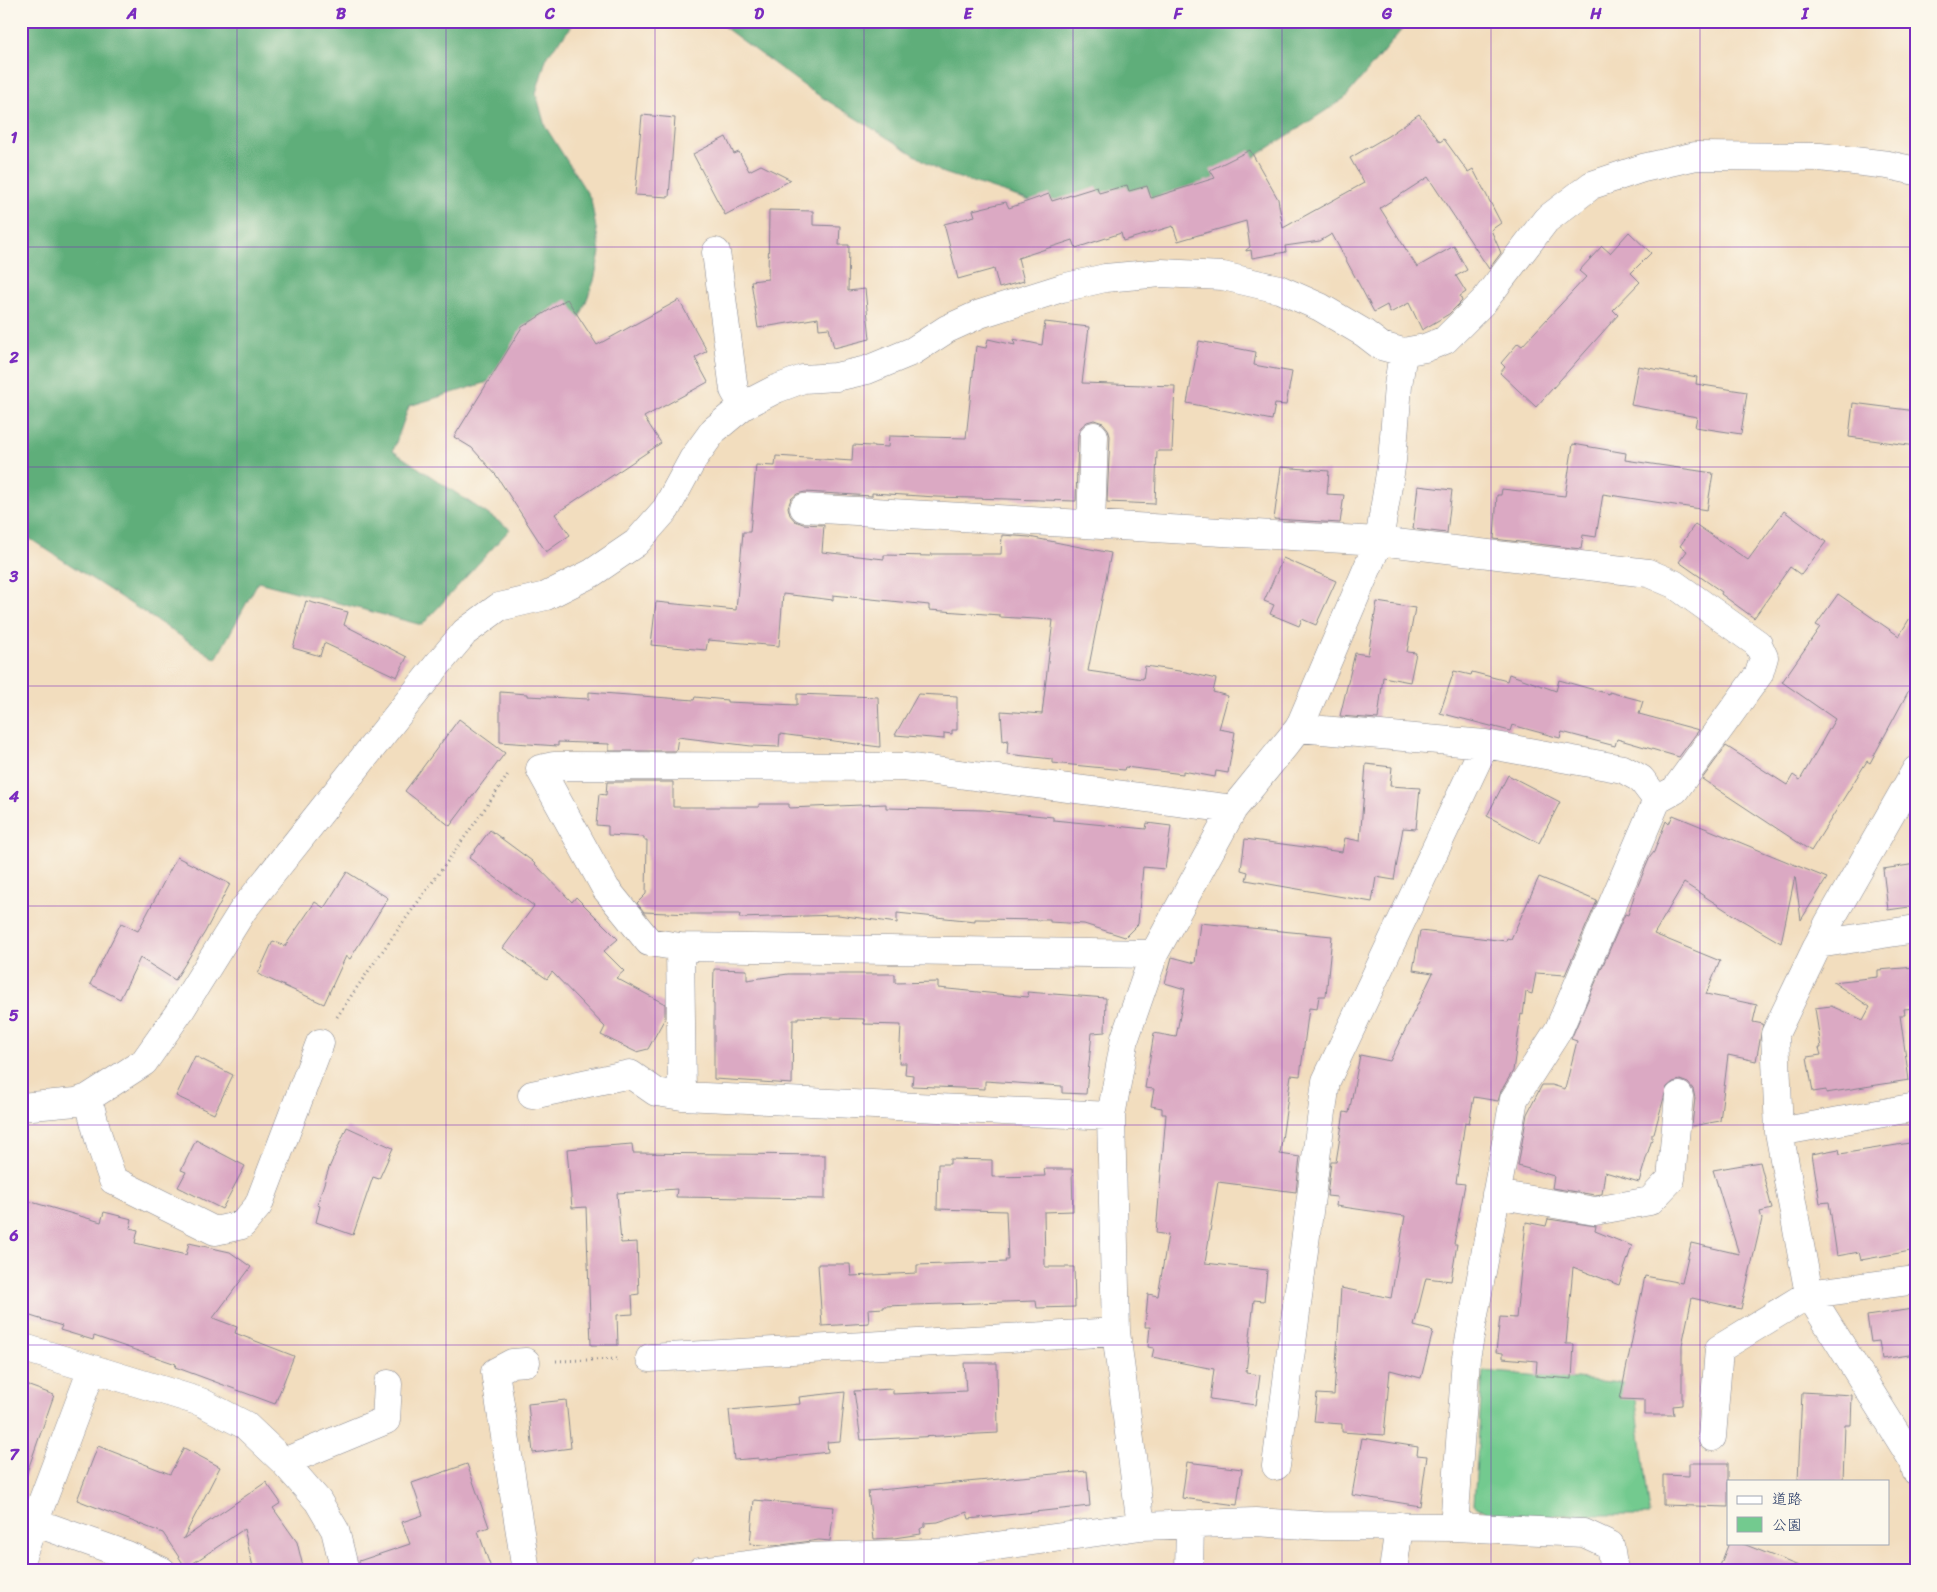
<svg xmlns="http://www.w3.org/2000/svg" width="1937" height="1592" font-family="Sriracha,'Klee One',sans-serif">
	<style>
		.green { fill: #73ca8f; stroke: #477c76 }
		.forest { fill: #5eae7a; stroke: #3c6e6c }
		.building { fill: #dba9c3 }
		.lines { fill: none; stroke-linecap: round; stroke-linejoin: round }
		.street-casing { stroke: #86868e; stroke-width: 29 }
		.path { stroke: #86868e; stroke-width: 3; stroke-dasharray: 1 4; stroke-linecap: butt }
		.street { stroke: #fff; stroke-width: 28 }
		.grid { fill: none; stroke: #7b2cbf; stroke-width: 1; stroke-opacity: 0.55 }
		.neatline { fill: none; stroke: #7b2cbf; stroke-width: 2 }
		.grid-label { font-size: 16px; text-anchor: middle; font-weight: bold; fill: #7b2cbf }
	</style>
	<rect width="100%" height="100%" fill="#fbf7ec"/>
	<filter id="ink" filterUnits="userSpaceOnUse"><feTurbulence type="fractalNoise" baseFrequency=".02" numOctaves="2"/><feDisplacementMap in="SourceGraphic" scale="10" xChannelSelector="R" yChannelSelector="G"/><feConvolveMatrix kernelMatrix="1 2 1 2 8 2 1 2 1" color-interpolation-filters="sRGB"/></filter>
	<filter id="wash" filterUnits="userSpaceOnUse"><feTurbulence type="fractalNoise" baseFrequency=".0096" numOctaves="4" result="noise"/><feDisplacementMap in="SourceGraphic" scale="20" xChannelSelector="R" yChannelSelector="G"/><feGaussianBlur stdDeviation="1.12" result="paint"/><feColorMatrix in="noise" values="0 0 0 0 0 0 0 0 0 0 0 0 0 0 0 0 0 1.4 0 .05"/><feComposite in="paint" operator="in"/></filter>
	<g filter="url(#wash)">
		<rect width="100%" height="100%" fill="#f2ddbe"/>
		<path class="green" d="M 1483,1371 L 1634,1384 L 1650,1515 L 1491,1515 L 1474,1504 Z"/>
		<path class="forest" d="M 21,21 L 576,21 L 547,56 L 536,93 L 545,126 L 591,199 L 600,252 L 594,281 L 579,320 L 539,355 L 485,383 L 409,406 L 393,451 L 510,529 L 422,625 L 258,582 L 216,659 L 21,533 Z
			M 716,21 L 1412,21 L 1403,28 L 1345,98 L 1238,168 L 1138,212 L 1043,205 L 944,173 L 807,88 Z"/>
		<g id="blocks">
			<path class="building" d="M 1419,114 L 1440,142 L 1444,139 L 1468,172 L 1473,169 L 1501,223 L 1491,230 L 1501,253 L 1489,269 L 1428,177 L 1380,208 L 1417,267 L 1454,246 L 1467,270 L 1456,276 L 1466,292 L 1460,296 L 1462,301 L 1449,314 L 1422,330 L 1409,303 L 1390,313 L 1387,305 L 1374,312 L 1332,234 L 1320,241 L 1285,246 L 1286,252 L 1252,258 L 1251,250 L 1246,251 L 1246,250 L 1250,247 L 1246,221 L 1178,241 L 1173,226 L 1123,241 L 1121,233 L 1076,248 L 1073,240 L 1018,258 L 1024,281 L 999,288 L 994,269 L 958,279 L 944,224 L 975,216 L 973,210 L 1006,202 L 1009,208 L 1049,194 L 1052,201 L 1097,187 L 1099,193 L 1127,185 L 1129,191 L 1147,186 L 1151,198 L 1215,178 L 1210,170 L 1250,150 L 1278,199 L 1283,228 L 1364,183 L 1350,158 L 1388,136 Z
				M 642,115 L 675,118 L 669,197 L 635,195 Z
				M 726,137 L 734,154 L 739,152 L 749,171 L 761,165 L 791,180 L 725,215 L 693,154 Z
				M 769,210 L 813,211 L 813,225 L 840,226 L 839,245 L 849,245 L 848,291 L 865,289 L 870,339 L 834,348 L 829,328 L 819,329 L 818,318 L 758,328 L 751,281 L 768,279 Z
				M 1629,232 L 1651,253 L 1631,273 L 1640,282 L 1613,310 L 1618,315 L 1536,407 L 1500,373 L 1505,367 L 1501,363 L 1518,343 L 1522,346 L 1586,277 L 1579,271 L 1602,246 L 1610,253 Z
				M 567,299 L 597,345 L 679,300 L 707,351 L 695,358 L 708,382 L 644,417 L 661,443 L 555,514 L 570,535 L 546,552 L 496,475 L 472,448 L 454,437 L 522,327 Z
				M 1045,322 L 1089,327 L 1082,383 L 1175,386 L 1172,451 L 1157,451 L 1155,504 L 1107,502 L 1110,436 L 1108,429 L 1103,423 L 1094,420 L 1087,422 L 1081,427 L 1078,435 L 1076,501 L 936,497 L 872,493 L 872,496 L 805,492 L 797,494 L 791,499 L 788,507 L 790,515 L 795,521 L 803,524 L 824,525 L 822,552 L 884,559 L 884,555 L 931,556 L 931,554 L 1001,554 L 1002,535 L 1029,537 L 1111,553 L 1088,671 L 1143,679 L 1145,666 L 1186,672 L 1216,679 L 1213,692 L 1228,696 L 1219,729 L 1235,732 L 1228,773 L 1216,771 L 1215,777 L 1183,771 L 1183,774 L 1125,767 L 1124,770 L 1052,763 L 1052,759 L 1007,754 L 1008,740 L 1003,741 L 1001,711 L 1042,714 L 1053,620 L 1000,617 L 1000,615 L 929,610 L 929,605 L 833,595 L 833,600 L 783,594 L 779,646 L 708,640 L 706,650 L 651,645 L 656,602 L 736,610 L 743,532 L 750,532 L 756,465 L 775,466 L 776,456 L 852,461 L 853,445 L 888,447 L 889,436 L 966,438 L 976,346 L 986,348 L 988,339 L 1015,345 L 1013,339 L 1042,345 Z
				M 1199,341 L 1256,352 L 1254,365 L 1292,372 L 1286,405 L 1275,404 L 1272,420 L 1187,403 Z
				M 1638,366 L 1697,377 L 1696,384 L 1747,392 L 1741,434 L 1695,427 L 1697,417 L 1631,405 Z
				M 1853,403 L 1916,411 L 1916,446 L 1849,437 Z
				M 1573,444 L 1626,453 L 1625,460 L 1713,473 L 1707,510 L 1603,494 L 1596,537 L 1583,535 L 1581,549 L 1494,539 L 1497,495 L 1501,495 L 1502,489 L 1565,496 Z
				M 1281,467 L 1329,471 L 1327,494 L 1344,495 L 1340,523 L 1274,519 Z
				M 1418,486 L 1452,490 L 1447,533 L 1413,529 Z
				M 1784,511 L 1826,542 L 1801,575 L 1790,567 L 1754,618 L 1721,594 L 1722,592 L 1679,562 L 1687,551 L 1680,546 L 1695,524 L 1748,560 Z
				M 1283,558 L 1336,581 L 1316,625 L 1302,619 L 1299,626 L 1270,614 L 1274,605 L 1264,601 Z
				M 1838,594 L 1899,636 L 1916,608 L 1916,677 L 1870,763 L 1867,761 L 1811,851 L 1702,779 L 1726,746 L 1787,785 L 1793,775 L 1800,780 L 1835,719 L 1782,682 L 1820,627 L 1816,625 Z
				M 306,601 L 348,612 L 344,625 L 407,657 L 397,677 L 324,643 L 320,656 L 293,648 Z
				M 1377,602 L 1415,608 L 1407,652 L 1416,653 L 1410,682 L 1383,677 L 1378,719 L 1340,716 L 1355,653 L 1368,655 Z
				M 1454,671 L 1471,675 L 1472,672 L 1507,681 L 1509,674 L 1556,691 L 1559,680 L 1609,694 L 1609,692 L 1643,701 L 1639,714 L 1699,730 L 1679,757 L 1617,739 L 1615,746 L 1562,732 L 1560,738 L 1512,725 L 1510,731 L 1440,713 Z
				M 500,692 L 527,694 L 527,696 L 589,699 L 589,692 L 694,700 L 695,697 L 727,700 L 727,702 L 797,705 L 797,694 L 878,697 L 880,747 L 780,734 L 779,747 L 751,746 L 678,737 L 676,751 L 609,751 L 609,744 L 558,742 L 558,746 L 500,742 Z
				M 918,694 L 957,696 L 957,730 L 952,730 L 952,734 L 944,733 L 944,739 L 895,735 Z
				M 459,719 L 505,753 L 450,826 L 405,791 Z
				M 1366,764 L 1392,767 L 1390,786 L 1420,788 L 1416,829 L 1403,828 L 1394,880 L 1376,877 L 1372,902 L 1246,880 L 1248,872 L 1241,870 L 1245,839 L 1342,852 L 1345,838 L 1360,841 Z
				M 1508,775 L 1560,802 L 1539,843 L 1487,816 Z
				M 607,782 L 673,782 L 673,807 L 759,807 L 759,804 L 789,804 L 789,808 L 886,804 L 886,808 L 984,810 L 1053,817 L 1053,820 L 1146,829 L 1147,823 L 1171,826 L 1165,869 L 1143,867 L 1138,924 L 1125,937 L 1084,924 L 1050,922 L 1050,920 L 975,919 L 975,921 L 897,913 L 897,923 L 838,915 L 739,918 L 740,914 L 691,914 L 644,912 L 637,903 L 646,894 L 647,840 L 644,840 L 644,837 L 608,835 L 608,826 L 596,825 L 599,794 L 606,795 Z
				M 1673,815 L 1827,878 L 1801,920 L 1795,876 L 1781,943 L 1738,918 L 1684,883 L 1654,934 L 1720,961 L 1706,994 L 1757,1005 L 1753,1022 L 1763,1024 L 1756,1061 L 1728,1055 L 1720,1121 L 1692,1126 L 1695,1098 L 1693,1089 L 1688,1083 L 1680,1080 L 1673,1082 L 1667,1087 L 1654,1133 L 1652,1134 L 1652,1139 L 1639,1182 L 1605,1172 L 1602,1194 L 1595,1195 L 1552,1188 L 1554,1176 L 1518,1166 L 1527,1114 L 1542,1085 L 1552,1085 L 1565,1089 L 1577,1041 L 1571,1039 L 1625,914 L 1628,915 L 1636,890 L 1650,857 L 1654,852 L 1666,821 L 1669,824 Z
				M 490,830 L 532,861 L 572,902 L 576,897 L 618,939 L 604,951 L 624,971 L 616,978 L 665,1004 L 665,1018 L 648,1049 L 636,1052 L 601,1035 L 605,1027 L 552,972 L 547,979 L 503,948 L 534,906 L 469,858 Z
				M 177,857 L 230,884 L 205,932 L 175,980 L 140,958 L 120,999 L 90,984 L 121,923 L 138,931 Z
				M 1916,864 L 1916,906 L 1888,910 L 1883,869 Z
				M 347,872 L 388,898 L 350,959 L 346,956 L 324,1004 L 258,974 L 273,941 L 285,946 L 315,902 L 324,908 Z
				M 1539,877 L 1597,901 L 1565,975 L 1536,973 L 1532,994 L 1526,992 L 1523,1015 L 1521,1014 L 1513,1071 L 1501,1091 L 1498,1101 L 1474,1097 L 1469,1123 L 1465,1122 L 1456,1183 L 1465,1184 L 1454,1244 L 1457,1244 L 1451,1281 L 1426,1278 L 1414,1326 L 1433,1331 L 1421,1378 L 1390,1370 L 1384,1435 L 1342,1432 L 1342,1424 L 1314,1422 L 1317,1394 L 1334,1395 L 1341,1288 L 1391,1298 L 1405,1216 L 1336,1206 L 1337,1197 L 1327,1196 L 1331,1162 L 1336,1162 L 1344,1112 L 1349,1113 L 1360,1055 L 1390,1061 L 1433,973 L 1413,970 L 1420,931 L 1506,941 L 1507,938 L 1511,939 Z
				M 1200,923 L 1332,936 L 1326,996 L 1319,996 L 1317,1009 L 1309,1008 L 1300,1076 L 1291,1075 L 1280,1154 L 1300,1157 L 1296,1192 L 1218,1182 L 1205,1263 L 1267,1270 L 1264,1301 L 1254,1300 L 1246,1373 L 1260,1375 L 1256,1405 L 1210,1399 L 1214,1369 L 1152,1357 L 1154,1348 L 1148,1347 L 1150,1327 L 1145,1327 L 1148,1294 L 1158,1296 L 1168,1235 L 1156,1233 L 1166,1114 L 1162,1114 L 1162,1108 L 1151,1106 L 1154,1089 L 1145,1088 L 1154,1033 L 1176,1037 L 1185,989 L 1165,983 L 1172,957 L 1195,963 Z
				M 1916,967 L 1916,1008 L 1904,1009 L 1905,1015 L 1900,1015 L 1909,1080 L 1826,1093 L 1826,1090 L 1813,1092 L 1807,1057 L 1821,1055 L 1819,1048 L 1821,1048 L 1815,1008 L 1831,1006 L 1863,1020 L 1870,1007 L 1833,982 L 1878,977 L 1878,970 Z
				M 714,969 L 747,970 L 747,980 L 788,974 L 895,974 L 895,983 L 938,982 L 938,988 L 1028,997 L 1027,992 L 1106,998 L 1105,1032 L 1092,1033 L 1086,1094 L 1062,1093 L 1062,1086 L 985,1081 L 985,1089 L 912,1086 L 913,1075 L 905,1074 L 906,1063 L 899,1063 L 901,1025 L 864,1024 L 864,1019 L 798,1017 L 798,1020 L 793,1020 L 792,1084 L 714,1079 L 714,1004 L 713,1004 Z
				M 195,1056 L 233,1075 L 214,1114 L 176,1096 Z
				M 347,1127 L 393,1148 L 379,1179 L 373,1177 L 353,1235 L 316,1222 L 320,1206 L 317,1205 L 329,1168 Z
				M 196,1140 L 245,1166 L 222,1209 L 178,1187 L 186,1172 L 181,1170 Z
				M 1916,1142 L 1916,1250 L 1861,1260 L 1859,1252 L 1837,1256 L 1829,1202 L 1820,1203 L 1812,1154 L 1839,1149 L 1840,1154 Z
				M 632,1144 L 633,1153 L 825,1155 L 825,1199 L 676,1197 L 677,1189 L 617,1193 L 621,1243 L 637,1242 L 639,1294 L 632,1295 L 633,1314 L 617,1315 L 618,1345 L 591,1345 L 586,1207 L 572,1208 L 567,1149 Z
				M 950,1159 L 992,1160 L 992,1177 L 1045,1176 L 1044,1169 L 1072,1169 L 1073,1211 L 1044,1212 L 1045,1267 L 1074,1267 L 1075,1307 L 1037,1308 L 1036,1301 L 884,1306 L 884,1308 L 868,1309 L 869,1323 L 822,1326 L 818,1264 L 850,1264 L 851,1276 L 917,1273 L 917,1265 L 1006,1262 L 1005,1260 L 1008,1260 L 1006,1211 L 937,1209 L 938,1164 L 950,1164 Z
				M 1760,1162 L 1772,1209 L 1760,1212 L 1762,1219 L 1741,1309 L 1692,1298 L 1682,1345 L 1682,1405 L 1673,1406 L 1674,1415 L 1645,1415 L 1645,1400 L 1620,1399 L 1645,1276 L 1682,1283 L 1691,1243 L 1739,1254 L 1713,1170 Z
				M 21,1199 L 101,1222 L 104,1212 L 132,1219 L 130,1228 L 138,1230 L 135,1243 L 186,1255 L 189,1243 L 230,1252 L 251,1267 L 213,1318 L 237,1327 L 235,1333 L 294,1356 L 275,1404 L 175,1367 L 176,1364 L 94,1336 L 93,1340 L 60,1330 L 62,1326 L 21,1313 Z
				M 1548,1219 L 1596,1226 L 1595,1231 L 1632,1246 L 1619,1285 L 1573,1267 L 1566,1344 L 1574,1344 L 1572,1379 L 1536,1376 L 1537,1361 L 1503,1358 L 1503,1353 L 1496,1352 L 1500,1317 L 1516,1318 L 1526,1222 L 1546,1226 Z
				M 1912,1309 L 1916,1329 L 1916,1354 L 1882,1359 L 1879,1341 L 1871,1342 L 1867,1316 Z
				M 964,1363 L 997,1363 L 998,1433 L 861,1440 L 854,1391 L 893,1389 L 893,1394 L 966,1391 Z
				M 21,1383 L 54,1395 L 25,1478 L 21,1477 Z
				M 845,1392 L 840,1441 L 827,1442 L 828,1452 L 758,1460 L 759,1458 L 734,1460 L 729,1410 L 800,1404 L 799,1397 Z
				M 1802,1392 L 1852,1395 L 1851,1425 L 1845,1425 L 1843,1481 L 1798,1481 Z
				M 566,1400 L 571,1448 L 533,1453 L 528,1404 Z
				M 1362,1438 L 1418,1447 L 1417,1455 L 1427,1456 L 1420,1506 L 1352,1495 Z
				M 98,1446 L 170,1474 L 184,1448 L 220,1467 L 183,1539 L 266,1482 L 281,1503 L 273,1508 L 297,1542 L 304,1571 L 254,1571 L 244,1529 L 186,1568 L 163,1533 L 77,1500 Z
				M 1187,1462 L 1242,1469 L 1237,1505 L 1182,1498 Z
				M 1689,1463 L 1728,1463 L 1728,1507 L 1663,1505 L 1663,1475 L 1689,1476 Z
				M 467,1464 L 489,1527 L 478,1531 L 492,1571 L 360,1571 L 359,1561 L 410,1544 L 402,1522 L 423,1515 L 412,1483 Z
				M 1087,1471 L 1090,1506 L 969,1519 L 967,1512 L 938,1522 L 925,1523 L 925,1526 L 920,1529 L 921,1534 L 894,1538 L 874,1539 L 868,1491 Z
				M 754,1500 L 834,1507 L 830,1541 L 819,1540 L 774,1546 L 750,1544 Z
				M 1729,1543 L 1741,1543 L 1806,1569 L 1806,1571 L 1718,1571 Z"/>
		</g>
	</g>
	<g filter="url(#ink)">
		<use href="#blocks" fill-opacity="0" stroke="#86868e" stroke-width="1"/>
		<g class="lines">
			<defs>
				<path id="street" d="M 716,252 L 734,390 L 743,406
					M 804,508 L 1379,541 L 1648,573 L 1674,584 L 1758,644 L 1764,657 L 1759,674 L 1675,790 L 1657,800
					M 1091,524 L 1094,436
					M 1299,728 L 1485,744 L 1623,769 L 1641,779 L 1657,800 L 1559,1029 L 1514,1099 L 1466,1358 L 1454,1527
					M 1916,770 L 1828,924 L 1775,1034 L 1779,1132 L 1809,1294 L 1914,1462 L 1916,1471
					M 1818,944 L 1916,929
					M 680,947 L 682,1096 L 1111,1116
					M 1154,954 L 680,947 L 649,942 L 606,889 L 540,769 L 554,766 L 904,767 L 1233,809
					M 532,1095 L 630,1074 L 656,1092 L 682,1096
					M 88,1098 L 100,1143 L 113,1180 L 215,1231 L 242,1225 L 258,1206 L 320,1043
					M 21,1107 L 76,1102 L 88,1098 L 144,1062 L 180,1011 L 243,910 L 439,663 L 465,632 L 499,607 L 546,596 L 592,573 L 636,543 L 666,509 L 693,459 L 714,430 L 743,406 L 776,389 L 803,379 L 836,377 L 867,370 L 913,351 L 947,329 L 980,314 L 1062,288 L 1105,278 L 1161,273 L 1223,276 L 1279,289 L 1320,307 L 1364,333 L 1381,346 L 1403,352 L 1425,348 L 1445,340 L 1484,301 L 1546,220 L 1592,185 L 1643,168 L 1696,156 L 1820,157 L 1888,165 L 1916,171
					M 1779,1132 L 1916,1107
					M 1496,1194 L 1595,1211 L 1650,1201 L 1671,1179 L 1679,1096
					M 21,1347 L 201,1402 L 245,1425 L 284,1462 L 318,1501 L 335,1530 L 345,1571
					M 650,1358 L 1116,1332
					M 526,1362 L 512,1363 L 495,1372 L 526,1571
					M 1712,1437 L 1719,1349 L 1809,1294 L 1916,1280
					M 284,1462 L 386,1420 L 388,1384
					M 1276,1466 L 1326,1081 L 1485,744
					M 34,1522 L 127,1555 L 162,1571
					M 1141,1526 L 1116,1332 L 1111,1116 L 1125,1038 L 1154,954 L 1233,809 L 1299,728 L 1379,541 L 1392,461 L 1398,386 L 1403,352
					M 21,1558 L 92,1369
					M 700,1571 L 809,1557 L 953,1552 L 1141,1526 L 1255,1522 L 1322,1526 L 1454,1527 L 1584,1533 L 1610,1545 L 1614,1571
					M 1189,1571 L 1190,1524
					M 1393,1571 L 1399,1526"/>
			</defs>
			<use href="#street" class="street-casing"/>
			<path class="path" d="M 337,1017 C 392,934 454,856 509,773
				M 556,1361 L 619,1359"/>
			<use href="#street" class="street"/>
		</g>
	</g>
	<path class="grid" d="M 237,21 L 237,1571M 446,21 L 446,1571M 655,21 L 655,1571M 864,21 L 864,1571M 1073,21 L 1073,1571M 1282,21 L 1282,1571M 1491,21 L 1491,1571M 1700,21 L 1700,1571M 21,247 L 1916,247M 21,467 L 1916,467M 21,686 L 1916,686M 21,906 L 1916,906M 21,1125 L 1916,1125M 21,1345 L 1916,1345"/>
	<rect width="1937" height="1592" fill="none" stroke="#fbf7ec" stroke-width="55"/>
	<rect x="1727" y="1480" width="162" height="65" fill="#fbf7ec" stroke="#a1a7b3"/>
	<rect x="1737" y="1496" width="25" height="8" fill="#ffffff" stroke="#a1a7b3"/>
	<text x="1772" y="1504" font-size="15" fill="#1b2f5e">道路</text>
	<rect x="1737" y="1517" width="25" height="15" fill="#73ca8f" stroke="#a1a7b3"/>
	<text x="1772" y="1530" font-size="15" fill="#1b2f5e">公園</text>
	<rect x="28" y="28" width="1882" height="1536" class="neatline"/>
	<g class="grid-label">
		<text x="132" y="19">A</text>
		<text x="341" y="19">B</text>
		<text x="550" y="19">C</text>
		<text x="759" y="19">D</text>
		<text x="968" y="19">E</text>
		<text x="1178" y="19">F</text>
		<text x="1387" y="19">G</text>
		<text x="1596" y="19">H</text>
		<text x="1805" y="19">I</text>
		<text x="14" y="143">1</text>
		<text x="14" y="363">2</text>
		<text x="14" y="582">3</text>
		<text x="14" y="802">4</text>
		<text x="14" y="1021">5</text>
		<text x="14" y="1241">6</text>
		<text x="14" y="1460">7</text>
	</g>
</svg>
